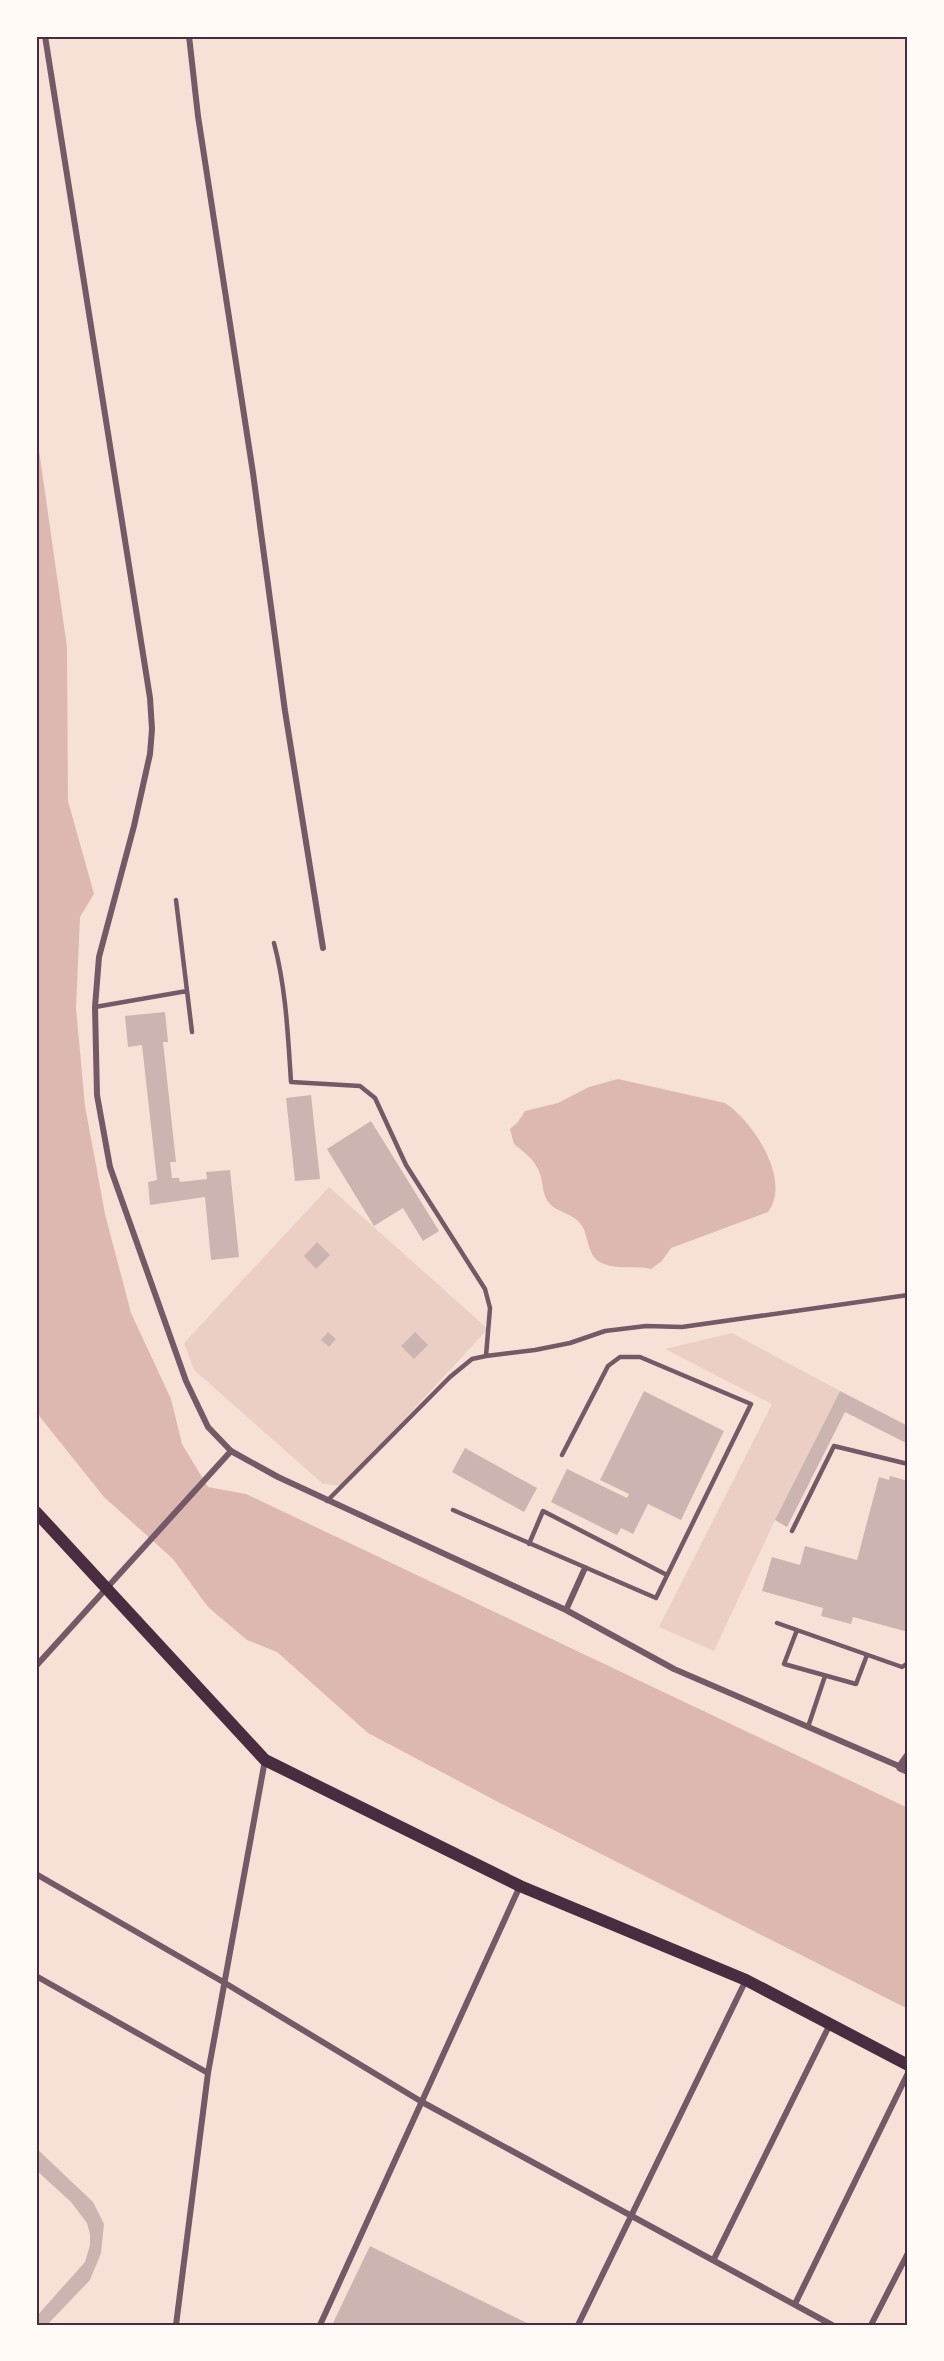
<svg xmlns="http://www.w3.org/2000/svg" width="944" height="2361" font-family="'Noto Sans',sans-serif">
	<style>
		.green { fill: #ebcfc5 }
		.water { fill: #dcb8b0 }
		.building { fill: #ccb4b1 }
		.lines { fill: none; stroke-linecap: round; stroke-linejoin: round }
		.service { stroke: #755966; stroke-width: 4.5 }
		.minor { stroke: #755966; stroke-width: 6 }
		.tertiary { stroke: #755966; stroke-width: 10 }
		.secondary { stroke: #4a2c40; stroke-width: 12 }
		.neatline { fill: none; stroke: #4a2c40; stroke-width: 2 }
	</style>
	<rect width="100%" height="100%" fill="#f7e1d7"/>
	<path class="green" d="M 329,1187 L 488,1329 L 342,1486 L 323,1484 L 194,1370 L 184,1343 Z
		M 732,1333 L 840,1391 L 775,1520 L 714,1651 L 659,1627 L 772,1404 L 665,1349 Z"/>
	<path class="water" d="M 36,429 L 67,647 L 68,801 L 94,894 L 80,917 L 76,1008 L 85,1106 L 105,1214 L 131,1313 L 171,1399 L 182,1444 L 208,1487 L 246,1494 L 908,1808 L 908,2009 L 502,1804 L 368,1733 L 277,1652 L 247,1640 L 208,1607 L 173,1559 L 104,1497 L 40,1417 L 36,1408 Z
		M 618,1079 L 725,1103 C 753,1121 792,1180 768,1212 L 671,1248 L 662,1261 L 651,1269 C 636,1265 619,1270 604,1264 C 586,1257 590,1239 582,1226 C 575,1214 560,1213 551,1205 C 541,1195 544,1183 539,1171 C 533,1158 524,1152 514,1144 L 510,1129 L 518,1122 L 525,1111 L 558,1103 L 589,1087 Z"/>
	<path class="building" d="M 165,1012 L 168,1042 L 163,1042 L 176,1162 L 170,1162 L 172,1178 L 179,1178 L 180,1182 L 207,1179 L 206,1172 L 230,1170 L 239,1257 L 211,1260 L 205,1197 L 150,1205 L 148,1182 L 157,1180 L 142,1045 L 128,1047 L 125,1016 Z
		M 311,1095 L 320,1179 L 295,1181 L 286,1098 Z
		M 371,1121 L 439,1231 L 423,1241 L 403,1208 L 374,1226 L 327,1149 Z
		M 317,1242 L 330,1255 L 316,1269 L 304,1256 Z
		M 328,1332 L 336,1339 L 329,1347 L 321,1340 Z
		M 415,1332 L 428,1345 L 414,1359 L 401,1346 Z
		M 644,1391 L 724,1431 L 681,1520 L 648,1504 L 633,1534 L 621,1528 L 617,1535 L 551,1502 L 567,1469 L 627,1498 L 629,1494 L 600,1480 Z
		M 840,1391 L 908,1426 L 908,1444 L 845,1412 L 787,1527 L 775,1520 Z
		M 465,1448 L 537,1488 L 524,1512 L 452,1472 Z
		M 890,1476 L 908,1481 L 908,1585 L 906,1592 L 908,1592 L 908,1632 L 853,1617 L 851,1624 L 821,1616 L 823,1608 L 762,1591 L 772,1557 L 800,1565 L 805,1546 L 857,1560 L 879,1477 L 889,1480 Z
		M 36,2148 L 93,2202 L 104,2224 L 101,2253 L 90,2280 L 47,2325 L 36,2325 L 36,2317 L 85,2262 L 90,2245 L 90,2234 L 87,2223 L 71,2202 L 36,2170 Z
		M 370,2246 L 531,2325 L 332,2325 Z"/>
	<g class="lines">
		<path class="service" d="M 176,900 L 192,1032
			M 274,943 C 286,988 288,1036 291,1082 L 360,1086 L 375,1098 L 406,1165 L 485,1289 L 490,1308 L 486,1356
			M 95,1007 L 187,991
			M 327,1501 L 450,1377 L 472,1359 L 486,1356 L 535,1350 L 570,1343 L 605,1331 L 646,1326 L 682,1327 L 908,1295
			M 453,1510 L 656,1598 L 751,1404 L 640,1357 L 620,1357 L 608,1366 L 562,1455
			M 792,1531 L 834,1446 L 908,1464
			M 529,1544 L 543,1511 L 667,1575
			M 777,1623 L 902,1667 L 908,1663
			M 797,1630 L 784,1664 L 856,1684 L 867,1655
			M 808,1727 L 825,1676"/>
		<path class="minor" d="M 45,36 L 150,698 L 152,729 L 150,754 L 134,826 L 99,957 L 95,1007 L 97,1095 L 110,1167 L 186,1381 L 208,1427 L 231,1451 L 278,1477 L 566,1610 L 674,1669 L 901,1767
			M 189,36 L 198,116 L 253,473 L 285,711 L 323,948
			M 566,1610 L 585,1568
			M 36,1666 L 231,1451
			M 36,1874 L 225,1983 L 422,2102 L 832,2325
			M 36,1976 L 208,2073
			M 714,2259 L 830,2024
			M 795,2304 L 908,2073
			M 176,2325 L 208,2073 L 265,1760
			M 320,2325 L 520,1886
			M 578,2325 L 746,1980
			M 871,2325 L 908,2253"/>
		<path class="tertiary" d="M 908,1757 L 901,1767 L 908,1770"/>
		<path class="secondary" d="M 36,1512 L 265,1760 L 520,1886 L 746,1980 L 908,2065"/>
	</g>
	<rect width="944" height="2361" fill="none" stroke="#fffaf5" stroke-width="75"/>
	<rect x="38" y="38" width="868" height="2286" class="neatline"/>
</svg>
